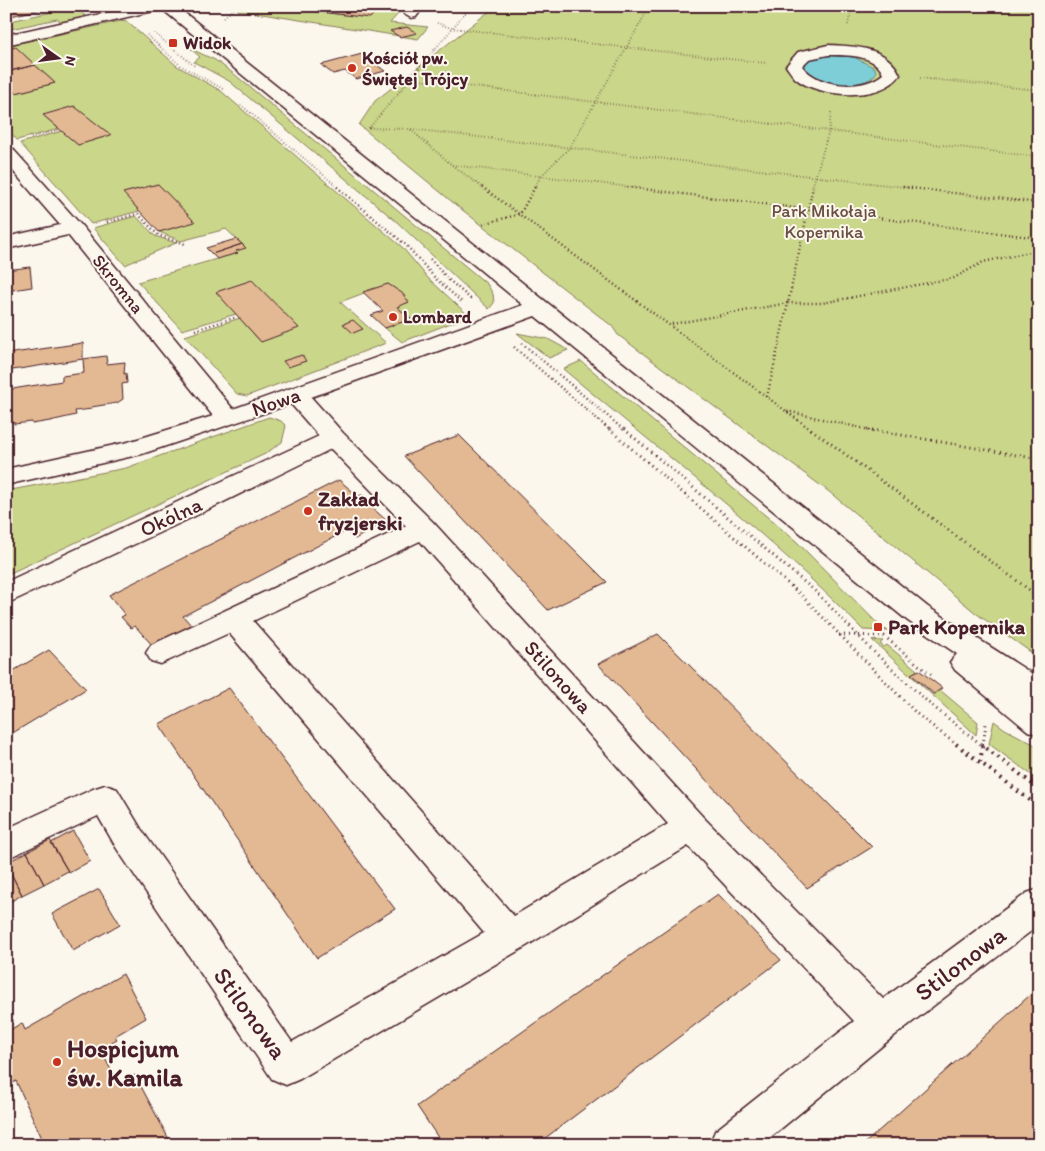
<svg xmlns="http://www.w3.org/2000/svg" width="1045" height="1151" font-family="Itim,sans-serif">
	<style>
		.green { fill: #cad78a; stroke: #8a7b5a }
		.water { fill: #7eced7; stroke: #698892 }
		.building { fill: #e2b992; stroke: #4a1f2b }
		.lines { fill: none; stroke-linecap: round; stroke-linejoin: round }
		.minor-casing { stroke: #4a1f2b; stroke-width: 3 }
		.path-far3 { stroke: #4a1f2b; stroke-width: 2; stroke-dasharray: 0.5 2.5; stroke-linecap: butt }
		.path-far2 { stroke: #4a1f2b; stroke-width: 2.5; stroke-dasharray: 1 3; stroke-linecap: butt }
		.path-far1 { stroke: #4a1f2b; stroke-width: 3; stroke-dasharray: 1 4; stroke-linecap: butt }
		.path { stroke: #4a1f2b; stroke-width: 4; stroke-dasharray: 2 5; stroke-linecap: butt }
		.minor { fill: #fbf7ec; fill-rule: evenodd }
		.poi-dot { fill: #c8321e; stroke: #fbf7ec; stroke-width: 2 }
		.labels { text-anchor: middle; stroke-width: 4; stroke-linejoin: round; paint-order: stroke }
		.far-poi-label { font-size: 18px; font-weight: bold; fill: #4a1f2b; stroke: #fbf7ec; text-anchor: start }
		.far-park-label { font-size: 18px; fill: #6a4d43; stroke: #fbf7ec }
		.far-street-label { font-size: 18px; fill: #4a1f2b; stroke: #fbf7ec }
		.street-label { font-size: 21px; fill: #4a1f2b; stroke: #fbf7ec }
		.poi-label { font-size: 21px; font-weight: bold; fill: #4a1f2b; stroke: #fbf7ec; text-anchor: start }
		.near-street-label { font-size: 25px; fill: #4a1f2b; stroke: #fbf7ec }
		.near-poi-label { font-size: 25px; font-weight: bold; fill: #4a1f2b; stroke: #fbf7ec; text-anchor: start }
	</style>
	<rect width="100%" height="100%" fill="#fbf7ec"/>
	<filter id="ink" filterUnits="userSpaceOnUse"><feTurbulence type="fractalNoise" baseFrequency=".02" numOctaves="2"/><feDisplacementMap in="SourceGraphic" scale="10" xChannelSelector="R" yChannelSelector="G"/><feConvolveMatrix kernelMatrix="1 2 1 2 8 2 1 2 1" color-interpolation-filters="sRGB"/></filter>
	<g filter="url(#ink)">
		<path class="green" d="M 242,6 L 272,6 L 370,18 L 381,6 L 405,6 L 390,23 L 428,27 L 418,39 L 237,10 Z
			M 496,6 L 1039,8 L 1039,658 L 977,614 L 828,491 L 618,335 L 612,326 L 456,205 L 359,125 L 375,101 Z
			M 74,7 L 87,17 L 62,23 L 57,19 L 6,30 L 6,22 Z
			M 125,20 L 177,66 L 221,91 L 319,176 L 402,247 L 428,278 L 469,316 L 402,342 L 385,328 L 411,319 L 397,307 L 409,302 L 388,284 L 340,302 L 386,343 L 247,396 L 237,394 L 185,336 L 240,318 L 261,342 L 236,314 L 182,330 L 138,282 L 237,253 L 236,251 L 245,247 L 226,229 L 181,241 L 159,232 L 194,222 L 158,184 L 124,193 L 139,211 L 91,224 L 20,143 L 62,131 L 78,145 L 110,135 L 43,115 L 59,129 L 17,140 L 6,128 L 6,99 L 12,98 L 6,94 L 6,84 L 16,93 L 55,83 L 16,48 L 6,50 L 6,46 Z
			M 191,49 L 215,60 L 234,74 L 487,284 L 493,294 L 494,303 L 489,309 L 397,222 L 229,81 L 194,62 L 200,57 Z
			M 136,216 L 155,236 L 176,243 L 125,265 L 93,228 Z
			M 517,333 L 548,339 L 568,350 L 549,358 Z
			M 581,361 L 796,541 L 880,626 L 888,631 L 863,630 C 771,535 664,454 563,369 Z
			M 269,417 L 281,421 L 286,426 L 282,442 L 265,454 L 6,575 L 6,491 L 126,468 Z
			M 872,640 L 883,641 L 880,644 L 884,647 L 887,645 L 917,670 L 911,675 L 933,695 L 940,690 L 978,722 L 976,735 Z
			M 994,721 L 1005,729 L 1039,747 L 1039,780 L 989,744 Z"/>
		<path class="water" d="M 831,55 L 854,57 L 875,68 L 876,73 C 865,91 815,85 805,68 L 806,63 L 811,59 Z"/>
		<path class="building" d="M 6,6 L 56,6 L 6,17 Z
			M 272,6 L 381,6 L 370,18 Z
			M 407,27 L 417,33 L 400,37 L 390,31 Z
			M 16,47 L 35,65 L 6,72 L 6,50 Z
			M 362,54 L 385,71 L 356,79 L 345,71 L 333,74 L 321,65 Z
			M 35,65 L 55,83 L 16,93 L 6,83 L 6,72 Z
			M 74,106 L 111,135 L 78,145 L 43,115 Z
			M 158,184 L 195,222 L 159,232 L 123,193 Z
			M 236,239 L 242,244 L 212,254 L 206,248 Z
			M 242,244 L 246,248 L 236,251 L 238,253 L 217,259 L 212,254 Z
			M 30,267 L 32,287 L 6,291 L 6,270 Z
			M 252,280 L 299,328 L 261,342 L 216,292 Z
			M 388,284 L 402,293 L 409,302 L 397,307 L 411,319 L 385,328 L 371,315 L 383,311 L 363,292 Z
			M 353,320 L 363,329 L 353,333 L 343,324 Z
			M 83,343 L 83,359 L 6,371 L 6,354 Z
			M 302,355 L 306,361 L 288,367 L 283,361 Z
			M 106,356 L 107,364 L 125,362 L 124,374 L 126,373 L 127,383 L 122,384 L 123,399 L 117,403 L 91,407 L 92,409 L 75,411 L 76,415 L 50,421 L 32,424 L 32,422 L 14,424 L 14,422 L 6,423 L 6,390 L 62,381 L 62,376 L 84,373 L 83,359 Z
			M 459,435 L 607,582 L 548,610 L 404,456 Z
			M 339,480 L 358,496 L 362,495 L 372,503 L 369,505 L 387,521 L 355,539 L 346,531 L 183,616 L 191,625 L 153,646 L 135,626 L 131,628 L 121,617 L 125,615 L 109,595 Z
			M 658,634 L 872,847 L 807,888 L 598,664 Z
			M 49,650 L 86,689 L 6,737 L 6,675 Z
			M 919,670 L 942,688 L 934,694 L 911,674 Z
			M 229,688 L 395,909 L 317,958 L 159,724 Z
			M 73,831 L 90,861 L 69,873 L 51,843 Z
			M 50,840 L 68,871 L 44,884 L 27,852 Z
			M 27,852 L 44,884 L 22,895 L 6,863 Z
			M 6,864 L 22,895 L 6,904 Z
			M 99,889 L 120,924 L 73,951 L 52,914 Z
			M 718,894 L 781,960 L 536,1145 L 443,1145 L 417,1106 Z
			M 123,974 L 146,1018 L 115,1036 L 117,1039 L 100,1049 L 119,1085 L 135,1075 L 172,1145 L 45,1145 L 16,1081 L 6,1087 L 6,1032 L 22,1023 L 25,1030 Z
			M 1039,987 L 1039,1142 L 1036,1145 L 863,1145 Z"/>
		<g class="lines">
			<defs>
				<path id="minor" d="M 137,6 L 176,6 L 928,607 L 1039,678 L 1039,704 L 1037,704 L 1039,705 L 1039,735 L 1028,731 L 955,670 L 950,662 L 957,654 L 908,621 L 535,316 L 311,397 L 343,433 L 433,522 L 703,817 L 883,999 L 1027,893 L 1039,889 L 1039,925 L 894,1036 L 761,1145 L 709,1145 L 715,1131 L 854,1021 L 688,846 L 523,948 L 300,1079 L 286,1085 L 272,1079 L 117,849 L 98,816 L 6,859 L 6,829 L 93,789 L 105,785 L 117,789 L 141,829 L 292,1042 L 484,933 L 229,633 L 161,664 L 151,661 L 146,653 L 151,645 L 406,526 L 331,449 L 193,517 L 6,604 L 6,582 L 319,436 L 291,404 L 142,454 L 6,485 L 6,469 L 128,442 L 213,416 L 68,235 L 6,249 L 6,237 L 60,225 L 6,163 L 6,147 L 12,148 L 80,224 L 233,409 L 523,305 L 162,9 L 6,45 L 6,35 ZM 420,541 L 668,824 L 514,916 L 253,621 Z
					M 409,6 L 424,6 L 416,17 L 411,18 L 404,14 Z
					M 828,45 C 855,46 888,47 900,75 C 882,102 818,98 795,78 C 792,75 789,70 786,66 L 798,52 ZM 828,55 C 846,55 875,54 883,74 C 863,91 819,88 802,66 L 809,59 Z"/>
			</defs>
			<use href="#minor" class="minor-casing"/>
			<path class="path-far3" d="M 471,6 L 369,128 L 410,129 L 913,188
				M 1029,6 L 1039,7
				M 224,17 L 237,6
				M 437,23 L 451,28 L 766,63
				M 848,25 L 852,6
				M 154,33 L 196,67
				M 147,35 L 181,66 L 223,89
				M 920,78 L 1039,90
				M 410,79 L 1039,157
				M 241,105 L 339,188
				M 411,130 L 452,165 L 637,188
				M 31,138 L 60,130
				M 452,165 L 483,188
				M 534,188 L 541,176 L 570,147 L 650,6
				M 812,188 L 829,131 L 831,112"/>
			<path class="path-far2" d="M 337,187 L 407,246 L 435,278 L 463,303
				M 482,187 L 813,431
				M 627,187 L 1039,238
				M 903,187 L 1039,203
				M 107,222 L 138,214 L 158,235 L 185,244
				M 483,224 L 520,214 L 535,187
				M 430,259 L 449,280 L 472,300
				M 672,324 L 788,303 L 813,187
				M 195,330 L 237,317
				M 522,343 L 625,431
				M 514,347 L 611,431
				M 767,397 L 788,303 L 822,303 L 954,278 L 983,262 L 1039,250
				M 787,411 L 874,431"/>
			<path class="path-far1" d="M 609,429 L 800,594 L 917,714 L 957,745
				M 624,429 L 816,592 L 873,651 L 931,705 L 982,745
				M 811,429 L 1039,597
				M 867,429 L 1039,459
				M 839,635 L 884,636 L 933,677
				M 983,745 L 986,724"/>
			<path class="path" d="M 956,744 L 1039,807
				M 981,744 L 1039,789
				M 980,762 L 983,744"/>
			<use href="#minor" class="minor"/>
		</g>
	</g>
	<g class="poi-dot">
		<rect x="168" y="38" width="10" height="10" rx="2.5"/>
		<circle cx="352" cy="68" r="5"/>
		<circle cx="393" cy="317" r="5"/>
		<circle cx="308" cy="511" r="5"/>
		<rect x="873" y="622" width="10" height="10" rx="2.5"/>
		<circle cx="57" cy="1062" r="5"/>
	</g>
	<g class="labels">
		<g class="far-poi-label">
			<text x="183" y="49">Widok</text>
			<text x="362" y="64">Kościół pw.<tspan x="362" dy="21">Świętej Trójcy</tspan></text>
			<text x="403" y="323">Lombard</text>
		</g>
		<g class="far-park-label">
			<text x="824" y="217">Park Mikołaja<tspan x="824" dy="21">Kopernika</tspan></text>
		</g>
		<g class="far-street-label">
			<text transform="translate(118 284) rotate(51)" y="6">Skromna</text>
		</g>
		<g class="street-label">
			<text transform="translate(276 402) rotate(-19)" y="7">Nowa</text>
			<text transform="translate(171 517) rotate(-25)" y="7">Okólna</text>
			<text transform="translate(558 677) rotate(48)" y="7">Stilonowa</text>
		</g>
		<g class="poi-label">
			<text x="318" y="506">Zakład<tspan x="318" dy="24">fryzjerski</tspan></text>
			<text x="888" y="634">Park Kopernika</text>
		</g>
		<g class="near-street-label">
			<text transform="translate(960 963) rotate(-37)" y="9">Stilonowa</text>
			<text transform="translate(251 1013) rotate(54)" y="9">Stilonowa</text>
		</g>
		<g class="near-poi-label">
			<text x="67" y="1057">Hospicjum<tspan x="67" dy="29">św. Kamila</tspan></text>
		</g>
	</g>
	<rect width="1045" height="1151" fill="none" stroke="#fbf7ec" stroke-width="25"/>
	<rect x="12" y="12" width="1020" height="1126" fill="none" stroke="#4a1f2b" stroke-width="2" filter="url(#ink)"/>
	<g transform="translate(58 58) rotate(104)" stroke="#fbf7ec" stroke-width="4" paint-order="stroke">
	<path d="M0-4L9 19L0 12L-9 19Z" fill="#4a1f2b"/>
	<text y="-8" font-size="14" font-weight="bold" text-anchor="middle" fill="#4a1f2b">N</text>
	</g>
</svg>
